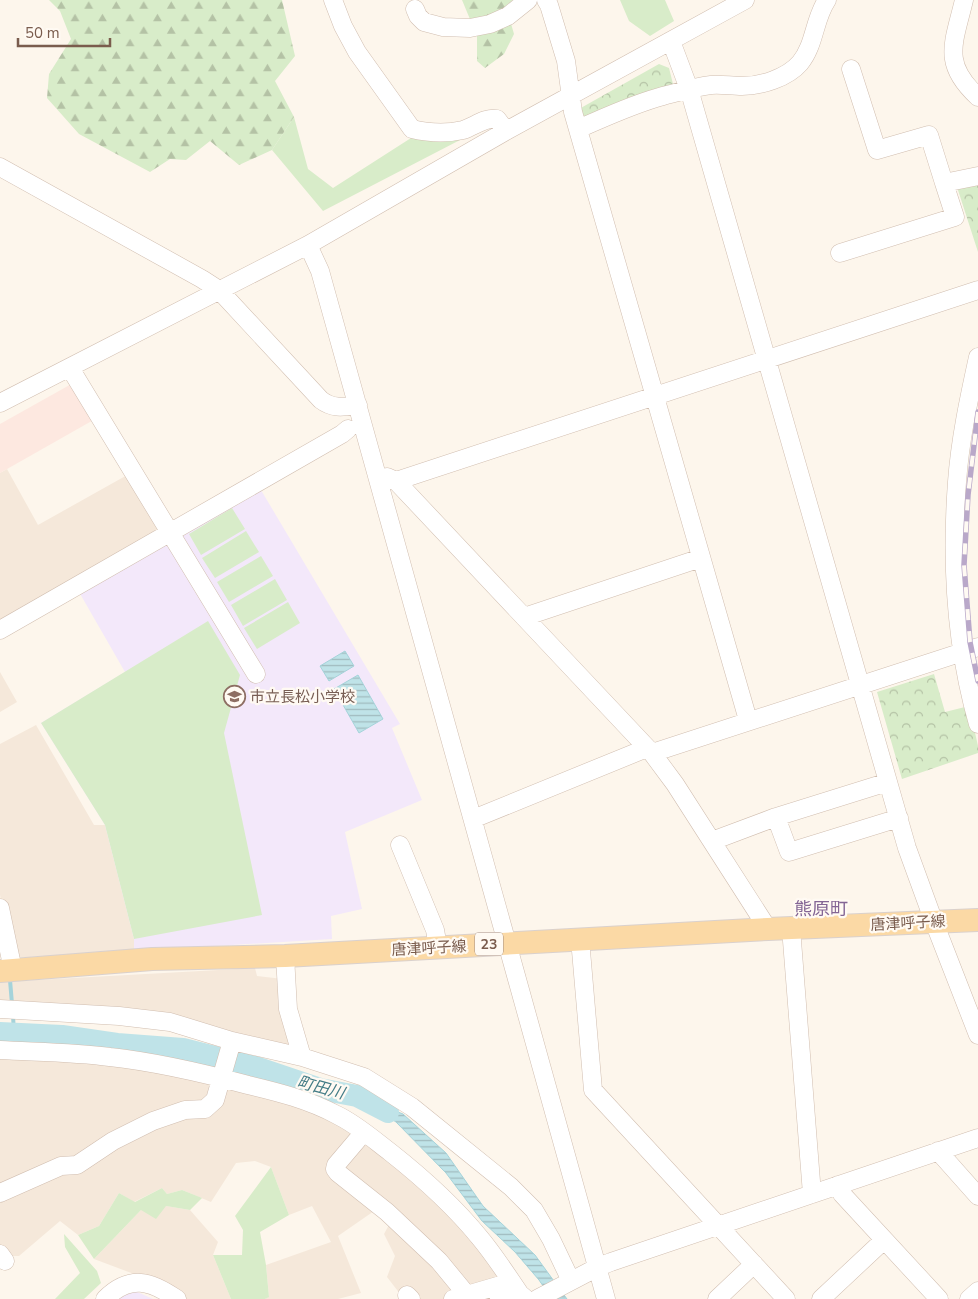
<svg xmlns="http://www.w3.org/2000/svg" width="978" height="1299" font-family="'Nunito Sans','Noto Sans JP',sans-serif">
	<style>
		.residential { fill: #f5e8da }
		.commercial { fill: #fde8e0 }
		.education { fill: #f3e8fa }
		.grass { fill: #d8ecc9 }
		.forest { fill: url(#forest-firs) }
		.park { fill: url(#park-crowns) }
		.water { fill: url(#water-rules); stroke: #a5d3da }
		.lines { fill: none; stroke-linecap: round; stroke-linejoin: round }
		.stream { stroke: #a5d3da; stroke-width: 4 }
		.river { stroke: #bfe3e8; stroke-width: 22 }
		.minor-casing { stroke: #d1beb0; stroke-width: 19 }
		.major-casing { stroke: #dad1cd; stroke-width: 24 }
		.minor { stroke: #fff; stroke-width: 18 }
		.major { stroke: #fbd9a5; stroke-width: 22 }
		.rail-casing { stroke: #b9a8c9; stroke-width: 5.5 }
		.rail { stroke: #fffaf3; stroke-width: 4; stroke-dasharray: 11; stroke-linecap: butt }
		.labels { text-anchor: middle; stroke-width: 4.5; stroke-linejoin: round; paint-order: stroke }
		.shield { fill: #fffaf3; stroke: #a28b7f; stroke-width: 1 }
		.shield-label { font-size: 14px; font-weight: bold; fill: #7a5c4d }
		.education-label { font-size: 15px; fill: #785e54; stroke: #fffaf3; text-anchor: start }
		.street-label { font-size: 15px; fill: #7a5c4d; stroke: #fffaf3 }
		.water-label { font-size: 16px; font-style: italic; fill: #437c86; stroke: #fffaf3 }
		.quarter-label { font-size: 18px; fill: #846695; stroke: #fffaf3 }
	</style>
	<defs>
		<pattern id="forest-firs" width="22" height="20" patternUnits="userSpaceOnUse" patternTransform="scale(1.25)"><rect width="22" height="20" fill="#d8ecc9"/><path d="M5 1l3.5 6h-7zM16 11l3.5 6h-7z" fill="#b4c2a5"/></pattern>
		<pattern id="park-crowns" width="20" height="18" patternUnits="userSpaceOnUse" patternTransform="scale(1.25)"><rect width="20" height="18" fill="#d8ecc9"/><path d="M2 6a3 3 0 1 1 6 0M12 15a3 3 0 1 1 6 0" fill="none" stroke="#b4c2a5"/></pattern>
		<pattern id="water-rules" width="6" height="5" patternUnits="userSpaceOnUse" patternTransform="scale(1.25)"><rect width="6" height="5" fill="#bfe3e8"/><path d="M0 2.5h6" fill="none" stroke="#a0bbbe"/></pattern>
	</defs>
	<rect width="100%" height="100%" fill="#fdf6ec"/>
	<path class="residential" d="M 7,469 L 38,525 L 129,474 L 163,531 L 0,624 L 0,473 Z
		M 0,672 L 17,702 L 0,712 Z
		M 36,725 L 94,825 L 105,825 L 134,939 L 134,951 L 12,958 L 0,895 L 0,744 Z
		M 255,968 L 257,976 L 283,979 L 296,1048 L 170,1018 L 0,1006 L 0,982 Z
		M 0,1047 L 110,1054 L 343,1115 L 518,1280 L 469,1299 L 404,1299 L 387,1277 L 395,1256 L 384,1234 L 390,1223 L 377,1209 L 338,1236 L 361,1293 L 338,1299 L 265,1299 L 269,1296 L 266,1265 L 331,1242 L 312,1206 L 289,1215 L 271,1167 L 255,1161 L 236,1163 L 211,1202 L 182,1190 L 167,1194 L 162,1188 L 134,1202 L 119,1193 L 99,1226 L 78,1235 L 60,1221 L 19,1256 L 7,1256 L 0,1246 Z
		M 166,1206 L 190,1210 L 218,1242 L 213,1255 L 231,1299 L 181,1299 L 166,1286 L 94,1259 L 141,1210 Z"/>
	<path class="commercial" d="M 75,382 L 97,418 L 0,473 L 0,424 Z"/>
	<path class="education" d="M 258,485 L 400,724 L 392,728 L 422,800 L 345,832 L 362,909 L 331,916 L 332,939 L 134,951 L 134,939 L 105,825 L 41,723 L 125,672 L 79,592 Z
		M 133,1290 L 153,1299 L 117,1299 Z"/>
	<path class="grass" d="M 620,0 L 665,0 L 674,21 L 650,36 L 629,21 Z
		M 294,117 L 308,169 L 333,188 L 411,138 L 458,135 L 460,140 L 323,211 L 272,150 Z
		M 232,508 L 245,529 L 201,555 L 189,534 Z
		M 246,531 L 259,552 L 215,578 L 202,558 Z
		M 261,556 L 273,576 L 229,602 L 217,582 Z
		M 275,579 L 287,600 L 243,626 L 231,605 Z
		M 288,602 L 300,623 L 257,649 L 244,628 Z
		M 208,621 L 240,675 L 224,733 L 262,915 L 134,939 L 105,825 L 41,723 Z
		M 271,1167 L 289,1215 L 260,1232 L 266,1265 L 269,1297 L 265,1299 L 231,1299 L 213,1255 L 242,1255 L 243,1230 L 235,1216 Z
		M 162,1188 L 167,1194 L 182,1190 L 202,1198 L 190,1210 L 166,1206 L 156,1219 L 141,1210 L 94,1259 L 78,1235 L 99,1226 L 119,1193 L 135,1202 Z
		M 64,1234 L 97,1271 L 101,1283 L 84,1299 L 55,1299 L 80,1273 L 65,1247 Z"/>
	<path class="forest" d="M 49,0 L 282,0 L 295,56 L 275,81 L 294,117 L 272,150 L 239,165 L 210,141 L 186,160 L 170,159 L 150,172 L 79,134 L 47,98 L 49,74 L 71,39 L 60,11 Z
		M 462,0 L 513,0 L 506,6 L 514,34 L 504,54 L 485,68 L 477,61 L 477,36 Z"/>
	<path class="park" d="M 659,64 L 669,68 L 674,88 L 583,122 L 579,109 Z
		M 978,183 L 978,252 L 957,187 Z
		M 934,674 L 945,712 L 969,706 L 978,746 L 978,753 L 902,779 L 877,692 Z"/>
	<path class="water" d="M 345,651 L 354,666 L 329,681 L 320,666 Z
		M 358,675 L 383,719 L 359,733 L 334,689 Z
		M 357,1096 L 403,1114 L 446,1153 L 483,1206 L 535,1255 L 567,1299 L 552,1299 L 539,1280 L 515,1252 L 482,1221 L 446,1173 L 396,1122 Z"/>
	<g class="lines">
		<path class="stream" d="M 10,980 L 12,1004
			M 13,1015 L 14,1034"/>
		<path class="river" d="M 0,1033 L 62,1036 L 117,1044 L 183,1049 L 255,1067 L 320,1089 L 357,1096 L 388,1112"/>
		<defs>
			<path id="minor" d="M 333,0 L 343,26 L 357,52 L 412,129 C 429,133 446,134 463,130 C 475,126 485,117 497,119 L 506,131
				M 546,0 L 549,5 L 566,61 L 573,112 L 748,720
				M 964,0 C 954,43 941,63 978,97
				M 415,9 L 418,16 L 424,22 L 443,27 L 470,28 L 490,24 L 508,16 L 528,0
				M 671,41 L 689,89 L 907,848 L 934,922 L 978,1035
				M 851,69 L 877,150 L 929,135 L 944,183 L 978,176
				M 578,129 C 606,117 633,104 663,96 C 679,92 695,87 711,85 C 721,84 731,86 742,86 C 761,86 787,78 800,63 C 815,45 814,19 827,0
				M 0,167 L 202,279 L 219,290 L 321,400 C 333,409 343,407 358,405
				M 308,245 L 320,271 L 606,1299
				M 840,253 L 955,217 L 944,183
				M 978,357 C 969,398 960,440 957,482 C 951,562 956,647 978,724
				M 70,368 L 256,674
				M 0,403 L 308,245 L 506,131 L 745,0
				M 387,477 L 396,481 L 652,753 L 675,784 L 768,929
				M 396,481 L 978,290
				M 524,617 L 701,558
				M 0,630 L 342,434 L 348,429
				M 652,753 L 978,647
				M 776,817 L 888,782
				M 473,819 L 647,748
				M 712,841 L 776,817 L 789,852 L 899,818
				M 400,845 L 435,930 L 438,947
				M 0,908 L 13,970
				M 791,928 L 812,1194
				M 580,939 L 593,1090 L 786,1299
				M 285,956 L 288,1009 L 302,1057 L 364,1077 L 412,1107 L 511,1187 L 534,1210 L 551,1239 L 571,1281
				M 0,1009 L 119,1016 L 170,1022 L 232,1041 L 302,1057
				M 0,1050 C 36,1052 74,1052 110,1057 C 156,1062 203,1073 248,1085 C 278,1092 309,1100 337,1115 C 356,1124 373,1139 390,1152 C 423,1178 454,1206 480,1238 C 495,1256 507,1275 520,1294
				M 364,1132 L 336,1165 L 335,1169 L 338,1173 L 387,1212 L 439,1261 L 467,1295
				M 938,1151 L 978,1196
				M 838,1185 L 842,1194 L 939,1299
				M 0,1193 L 61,1166 L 77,1165 L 113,1141 L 153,1121 L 185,1110 L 205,1109 L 215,1100 L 232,1041
				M 0,1254 L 5,1261
				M 407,1295 L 411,1299
				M 105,1299 C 130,1274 151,1281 177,1299
				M 453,1299 L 511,1282
				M 499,1299 L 511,1295 L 520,1294 L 526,1299
				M 537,1299 L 598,1267 L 611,1262 L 978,1138
				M 717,1299 L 754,1264
				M 821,1299 L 884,1240
				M 969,1299 L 978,1291"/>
			<path id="major" d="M 0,971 L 152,959 L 285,956 L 768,929 L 978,920"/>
		</defs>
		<use href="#minor" class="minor-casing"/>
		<use href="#major" class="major-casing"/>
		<use href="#minor" class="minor"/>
		<use href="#major" class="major"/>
		<defs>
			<path id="rail" d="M 978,412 L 968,495 L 964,565 L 970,642 L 978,681"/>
		</defs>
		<use href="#rail" class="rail-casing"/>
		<use href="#rail" class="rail"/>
	</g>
	<defs>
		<symbol id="school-ring" viewBox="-11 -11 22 22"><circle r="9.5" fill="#fffaf3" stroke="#8d6e63" stroke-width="1.5"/><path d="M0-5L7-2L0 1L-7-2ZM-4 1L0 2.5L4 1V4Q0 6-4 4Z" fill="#8d6e63"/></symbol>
	</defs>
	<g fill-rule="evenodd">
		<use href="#school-ring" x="222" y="684" width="25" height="25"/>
	</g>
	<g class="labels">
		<rect class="shield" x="475" y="932.5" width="28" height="23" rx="4"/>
		<g class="shield-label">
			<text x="489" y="949">23</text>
		</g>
		<g class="education-label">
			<text x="250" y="702">市立長松小学校</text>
		</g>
		<g class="street-label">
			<text transform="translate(908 923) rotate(-3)" y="5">唐津呼子線</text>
			<text transform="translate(429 948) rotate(-3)" y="5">唐津呼子線</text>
		</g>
		<g class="water-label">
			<text transform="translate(321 1087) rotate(15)" y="6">町田川</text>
		</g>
		<g class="quarter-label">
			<text x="821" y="915">熊原町</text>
		</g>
	</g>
	<path d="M18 38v8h92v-8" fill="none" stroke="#7a5c4d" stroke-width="2.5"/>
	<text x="25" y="38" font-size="15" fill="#7a5c4d" stroke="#fffaf3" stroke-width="4" paint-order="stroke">50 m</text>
</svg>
